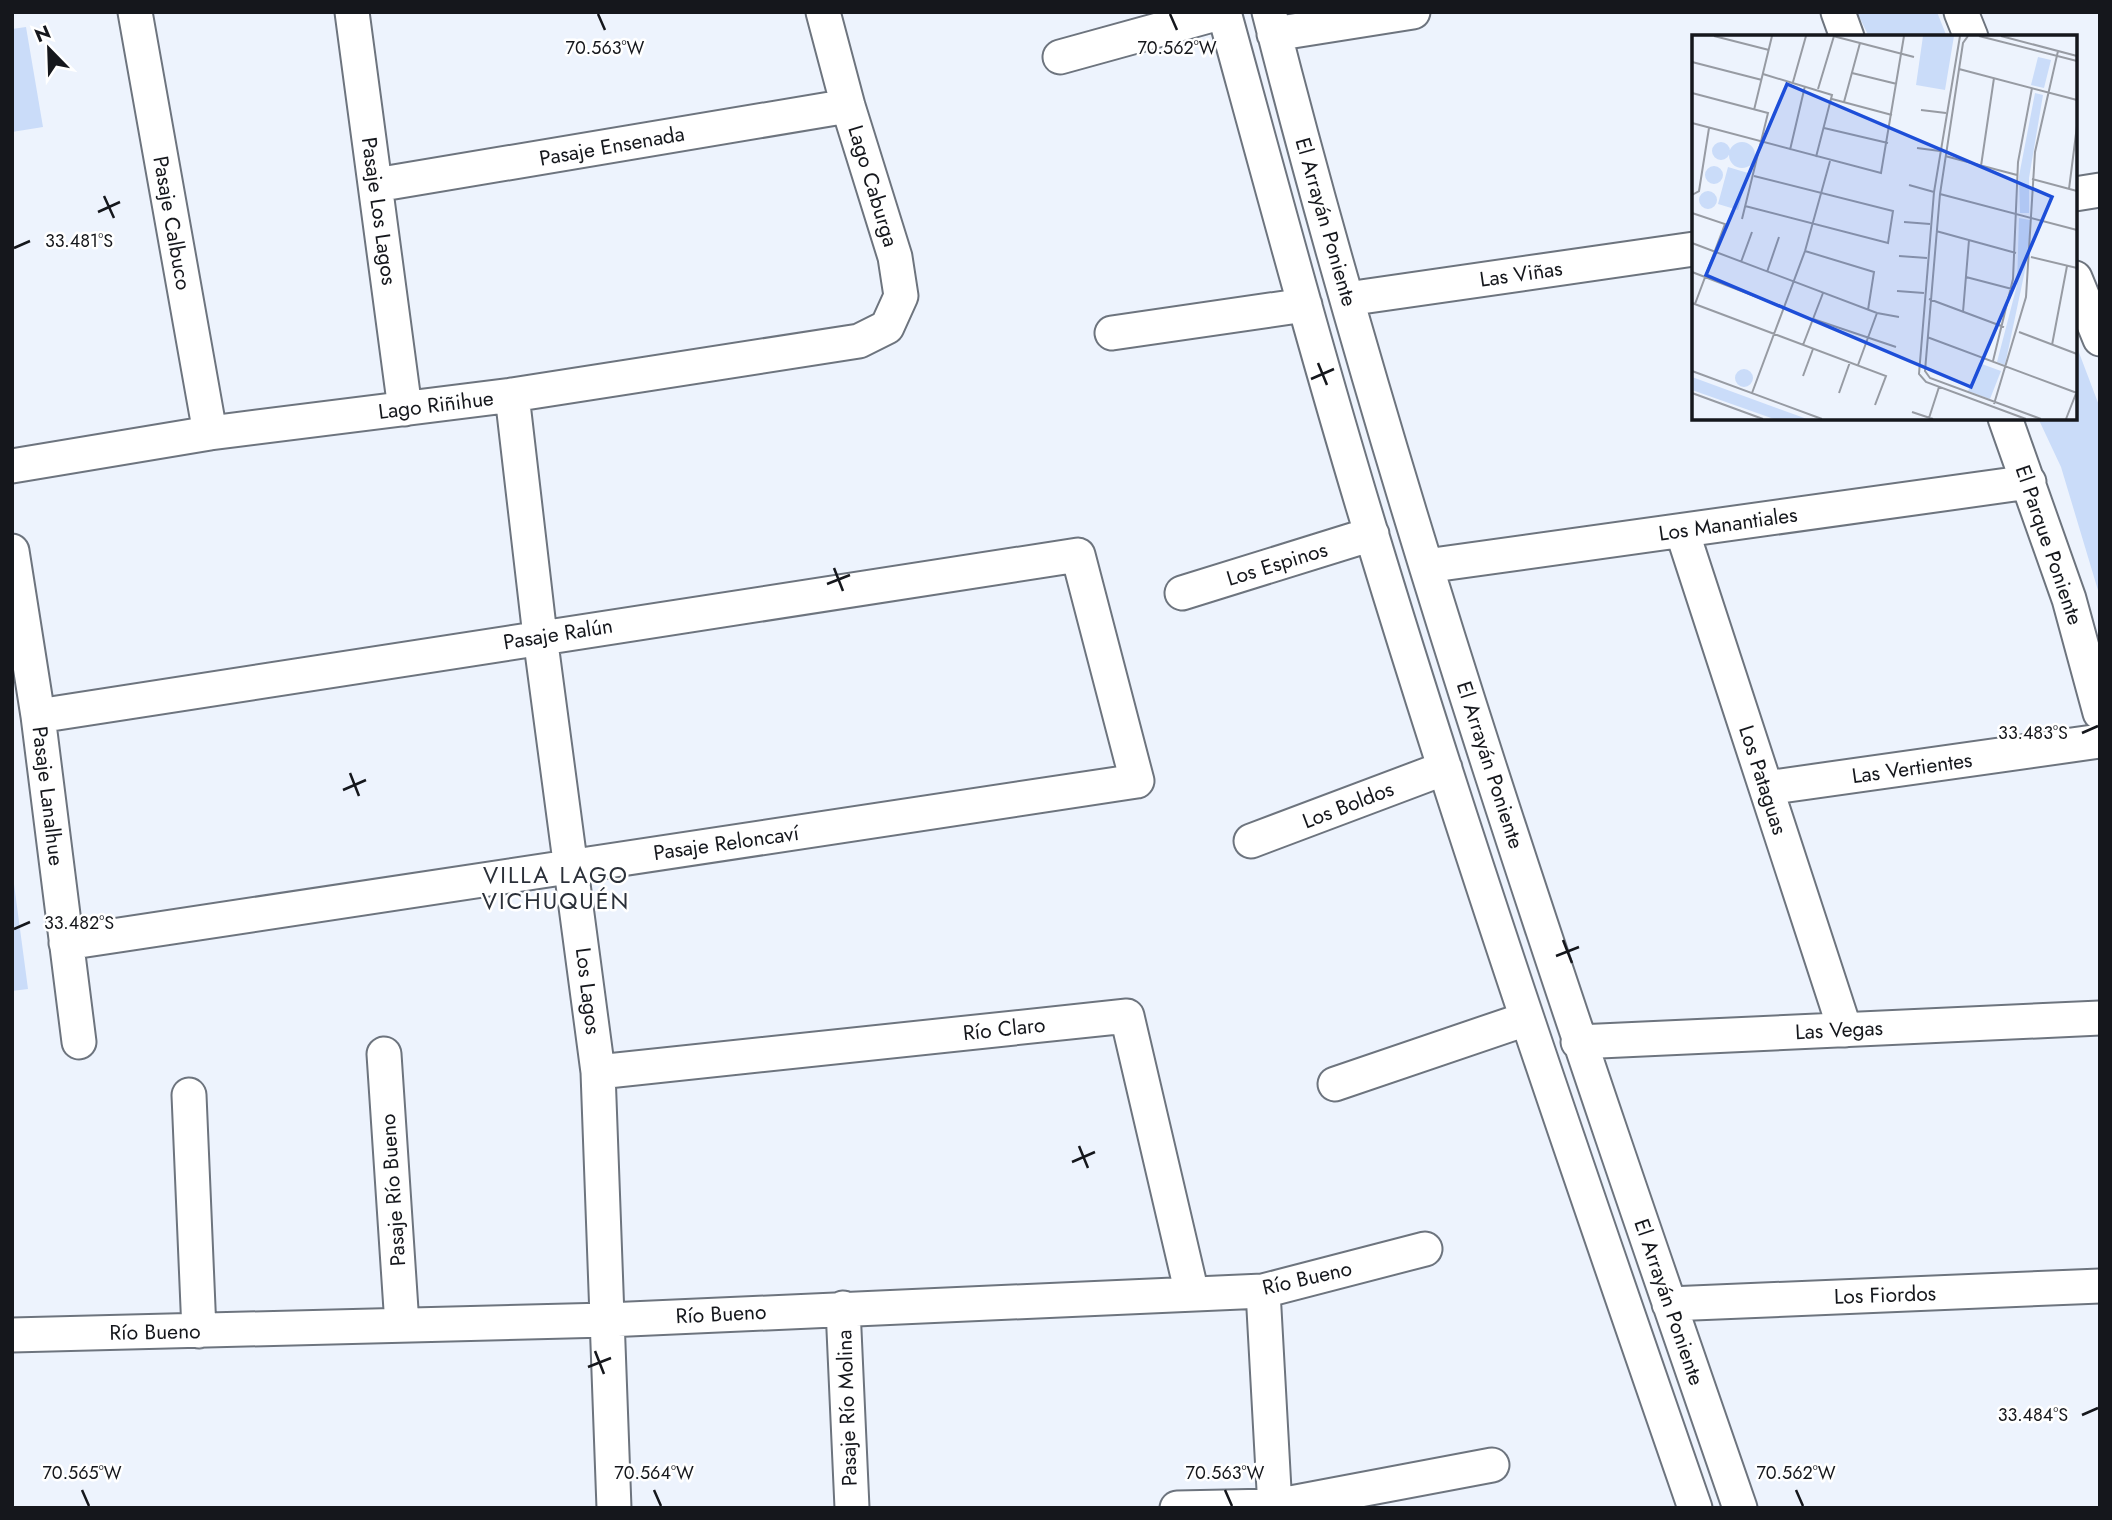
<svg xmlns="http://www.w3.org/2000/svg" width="2112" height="1520" font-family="Jost,sans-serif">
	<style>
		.green { fill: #cadcf9 }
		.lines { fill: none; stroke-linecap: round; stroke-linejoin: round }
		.minor-casing { stroke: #6d747e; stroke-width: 37 }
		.minor { stroke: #fff; stroke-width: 33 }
		.ticks { fill: none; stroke: #15171c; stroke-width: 2.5 }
		.labels { text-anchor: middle; stroke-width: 5; stroke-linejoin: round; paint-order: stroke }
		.street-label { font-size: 21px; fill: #15171c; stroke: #fff }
		.neighbourhood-label { font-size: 23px; letter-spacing: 2px; fill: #2b3039; stroke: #fff }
		.inset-road { fill: none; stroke: #979ba3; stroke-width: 2 }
		.view { fill: #1d4ed8; fill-opacity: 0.15; stroke: #1d4ed8; stroke-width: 3.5 }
		.inset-edge { fill: none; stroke: #15171c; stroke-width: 3.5 }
		.ticks-label { font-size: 18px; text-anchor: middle; fill: #15171c; stroke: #fff; stroke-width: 5; stroke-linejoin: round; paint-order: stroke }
	</style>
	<rect width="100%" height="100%" fill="#edf3fd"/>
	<path class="green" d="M 1857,12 L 1937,12 L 1947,37 L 1869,37 Z
		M 26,27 L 43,127 L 12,132 L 12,29 Z
		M 2075,342 L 2100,408 L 2100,597 L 2061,467 L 2038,418 L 2075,418 Z
		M 12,869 L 28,989 L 12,991 Z"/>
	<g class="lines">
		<defs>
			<path id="minor" d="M 135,12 L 210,433
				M 352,12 L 405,409
				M 1224,12 C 1272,187 1319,362 1372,536 C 1471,862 1583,1185 1695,1508
				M 1269,12 C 1398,519 1569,1014 1740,1508
				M 1838,12 L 1847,37
				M 1961,12 L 1971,37
				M 1274,34 L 1413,12
				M 1060,57 L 1223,12
				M 376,185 L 848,106
				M 2075,194 L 2100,190
				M 2075,278 L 2100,339
				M 1347,299 L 1694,249
				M 1112,333 L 1305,305
				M 512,395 L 540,636 L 598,1072 L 614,1508
				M 2005,418 L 2069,599 L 2100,713
				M 12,466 L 210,433 L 512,395 L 859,341 L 887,327 L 901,296 L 895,257 L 848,106 L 823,12
				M 1682,531 L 1845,1030
				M 12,551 L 38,716 L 79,1042
				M 1426,566 L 2029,482
				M 1182,593 L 1372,534
				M 38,716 L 1078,555 L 1137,781 L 66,943
				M 1766,788 L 2100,741
				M 1251,841 L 1445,768
				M 1578,1042 L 2100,1018
				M 384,1054 L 402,1325
				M 598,1072 L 1127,1016 L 1192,1294
				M 1335,1084 L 1526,1019
				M 189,1095 L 199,1331
				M 1263,1291 L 1275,1508
				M 1669,1304 L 2100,1286
				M 843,1308 L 852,1508
				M 12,1335 L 607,1320 L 1263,1291 L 1425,1249
				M 1177,1508 L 1275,1506 L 1492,1465"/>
		</defs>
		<use href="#minor" class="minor-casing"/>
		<use href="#minor" class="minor"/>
	</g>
	<path class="ticks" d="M 598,14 L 605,30M 1170,14 L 1177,30M 104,196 L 114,218M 98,212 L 120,202M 14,248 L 30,241M 1318,363 L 1327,385M 1311,379 L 1334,369M 834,568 L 843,591M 827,584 L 850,575M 2082,733 L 2098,726M 350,773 L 359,796M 343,790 L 366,780M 14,929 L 30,922M 1563,940 L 1572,963M 1556,956 L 1579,947M 1079,1146 L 1088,1168M 1072,1162 L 1095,1152M 595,1351 L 604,1374M 588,1367 L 611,1358M 2082,1415 L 2098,1408M 82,1490 L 89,1506M 654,1490 L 661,1506M 1225,1490 L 1232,1506M 1796,1490 L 1803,1506"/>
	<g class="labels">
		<g class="street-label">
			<text transform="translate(612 146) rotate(-10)" y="7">Pasaje Ensenada</text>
			<text transform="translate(873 186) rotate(73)" y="7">Lago Caburga</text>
			<text transform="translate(379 211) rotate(82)" y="7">Pasaje Los Lagos</text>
			<text transform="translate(1326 222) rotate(74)" y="7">El Arrayán Poniente</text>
			<text transform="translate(172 223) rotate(80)" y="7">Pasaje Calbuco</text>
			<text transform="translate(1521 274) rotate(-8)" y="7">Las Viñas</text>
			<text transform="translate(436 405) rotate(-7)" y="7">Lago Riñihue</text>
			<text transform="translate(1728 524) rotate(-8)" y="7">Los Manantiales</text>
			<text transform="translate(2049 545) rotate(71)" y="7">El Parque Poniente</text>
			<text transform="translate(1277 564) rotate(-17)" y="7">Los Espinos</text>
			<text transform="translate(558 634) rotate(-9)" y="7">Pasaje Ralún</text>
			<text transform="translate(1490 765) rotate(72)" y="7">El Arrayán Poniente</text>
			<text transform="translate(1912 768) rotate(-8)" y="7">Las Vertientes</text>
			<text transform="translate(1763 780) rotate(72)" y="7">Los Pataguas</text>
			<text transform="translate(48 796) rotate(83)" y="7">Pasaje Lanalhue</text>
			<text transform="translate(1348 805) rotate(-21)" y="7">Los Boldos</text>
			<text transform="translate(726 843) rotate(-8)" y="7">Pasaje Reloncaví</text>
			<text transform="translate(588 991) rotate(83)" y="7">Los Lagos</text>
			<text transform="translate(1004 1029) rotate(-6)" y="7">Río Claro</text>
			<text transform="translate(1839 1030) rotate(-3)" y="7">Las Vegas</text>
			<text transform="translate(393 1190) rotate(-94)" y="7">Pasaje Río Bueno</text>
			<text transform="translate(1307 1278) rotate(-13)" y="7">Río Bueno</text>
			<text transform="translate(1885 1295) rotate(-2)" y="7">Los Fiordos</text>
			<text transform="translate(1669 1302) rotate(71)" y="7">El Arrayán Poniente</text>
			<text transform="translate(721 1314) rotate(-3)" y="7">Río Bueno</text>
			<text transform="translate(155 1332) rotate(-1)" y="7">Río Bueno</text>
			<text transform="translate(847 1408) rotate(-92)" y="7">Pasaje Río Molina</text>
		</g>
		<g class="neighbourhood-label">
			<text x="556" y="883">VILLA LAGO<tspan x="556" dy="26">VICHUQUÉN</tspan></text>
		</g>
	</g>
	<g transform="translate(1692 35)">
		<rect width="385" height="385" fill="#edf3fd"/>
		<path d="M 231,1 L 262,1 L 253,55 L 224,50 ZM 346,22 L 359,25 L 352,53 L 339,50 ZM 343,58 L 351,60 L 337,143 L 337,178 L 328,178 L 327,141 ZM37 120a13 13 0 1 1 26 0a13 13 0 1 1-26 0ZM20 116a9 9 0 1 1 18 0a9 9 0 1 1-18 0ZM13 140a9 9 0 1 1 18 0a9 9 0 1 1-18 0ZM 36,132 L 56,138 L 46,175 L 26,169 ZM7 165a9 9 0 1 1 18 0a9 9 0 1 1-18 0ZM 327,183 L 338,185 L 336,221 L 313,330 L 305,327 L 325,250 ZM 287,328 L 309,336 L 298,364 L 276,356 ZM43 343a9 9 0 1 1 18 0a9 9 0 1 1-18 0ZM 0,342 L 115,384 L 82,384 L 0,355 Z" fill="#cadcf9"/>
		<path class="inset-road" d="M 22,1 L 77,15M 141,1 L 222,22M 268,1 L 242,157 L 227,339 L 234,347 L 334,384M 276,1 L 271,8 L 248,159 L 233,336 L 238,343 L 349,384M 287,1 L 385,26M 309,1 L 385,21M 0,27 L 70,45M 267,34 L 385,65M 160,38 L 205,49M 71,39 L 140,60 L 124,122M 101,47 L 114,1M 126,54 L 142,1M 0,58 L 76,78 L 50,184M 140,64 L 200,80M 152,67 L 168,8M 62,75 L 80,1M 229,75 L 254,78M 0,88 L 189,138 L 212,1M 132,93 L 196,108M 225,113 L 248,116M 98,115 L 113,51M 253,121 L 325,140M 289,131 L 302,43M 340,144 L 385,156M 217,150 L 242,157M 377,154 L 385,91M 248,159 L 385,195M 0,160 L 7,156 L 17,93M 53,171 L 196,208 L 201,176 L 62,141M 0,178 L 33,189 L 3,269M 212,187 L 238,189M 244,196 L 324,218M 0,208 L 185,278 L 207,282M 113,216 L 182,237 L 176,275M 207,221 L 235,223M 339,222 L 385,233M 49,227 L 60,197M 0,237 L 91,272M 75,237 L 87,202M 274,242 L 320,254M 205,256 L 232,258M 237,264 L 312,292M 0,268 L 194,341 L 183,370M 271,277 L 277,205M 121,284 L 204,312M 327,297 L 385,319M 235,302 L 385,358M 111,310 L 131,258M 360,310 L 375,231M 301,326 L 321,244 L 326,127 L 340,53M 166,330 L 185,278M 0,336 L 130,384M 111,341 L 121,314M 0,358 L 71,384M 60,358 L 113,216 L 138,126M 147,358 L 158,327M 302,369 L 334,262 L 343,117 L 366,16M 220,377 L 241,384M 237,383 L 247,352M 374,384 L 385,356"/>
		<path class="view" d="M 95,49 L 360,162 L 279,352 L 14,240 Z"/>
		<rect width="385" height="385" class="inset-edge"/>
	</g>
	<g class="ticks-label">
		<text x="605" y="54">70.563°W</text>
		<text x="1177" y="54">70.562°W</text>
		<text x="79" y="247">33.481°S</text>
		<text x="2033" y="739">33.483°S</text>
		<text x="79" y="929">33.482°S</text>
		<text x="2033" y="1421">33.484°S</text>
		<text x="82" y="1479">70.565°W</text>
		<text x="654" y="1479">70.564°W</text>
		<text x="1225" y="1479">70.563°W</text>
		<text x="1796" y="1479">70.562°W</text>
	</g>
	<rect width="2112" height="1520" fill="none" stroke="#15171c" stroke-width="28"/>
	<g transform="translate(49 49) rotate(337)" stroke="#ffffff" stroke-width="5" paint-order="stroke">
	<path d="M0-5L12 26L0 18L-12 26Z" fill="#15171c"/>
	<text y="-10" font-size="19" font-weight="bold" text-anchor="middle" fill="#15171c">N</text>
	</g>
</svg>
